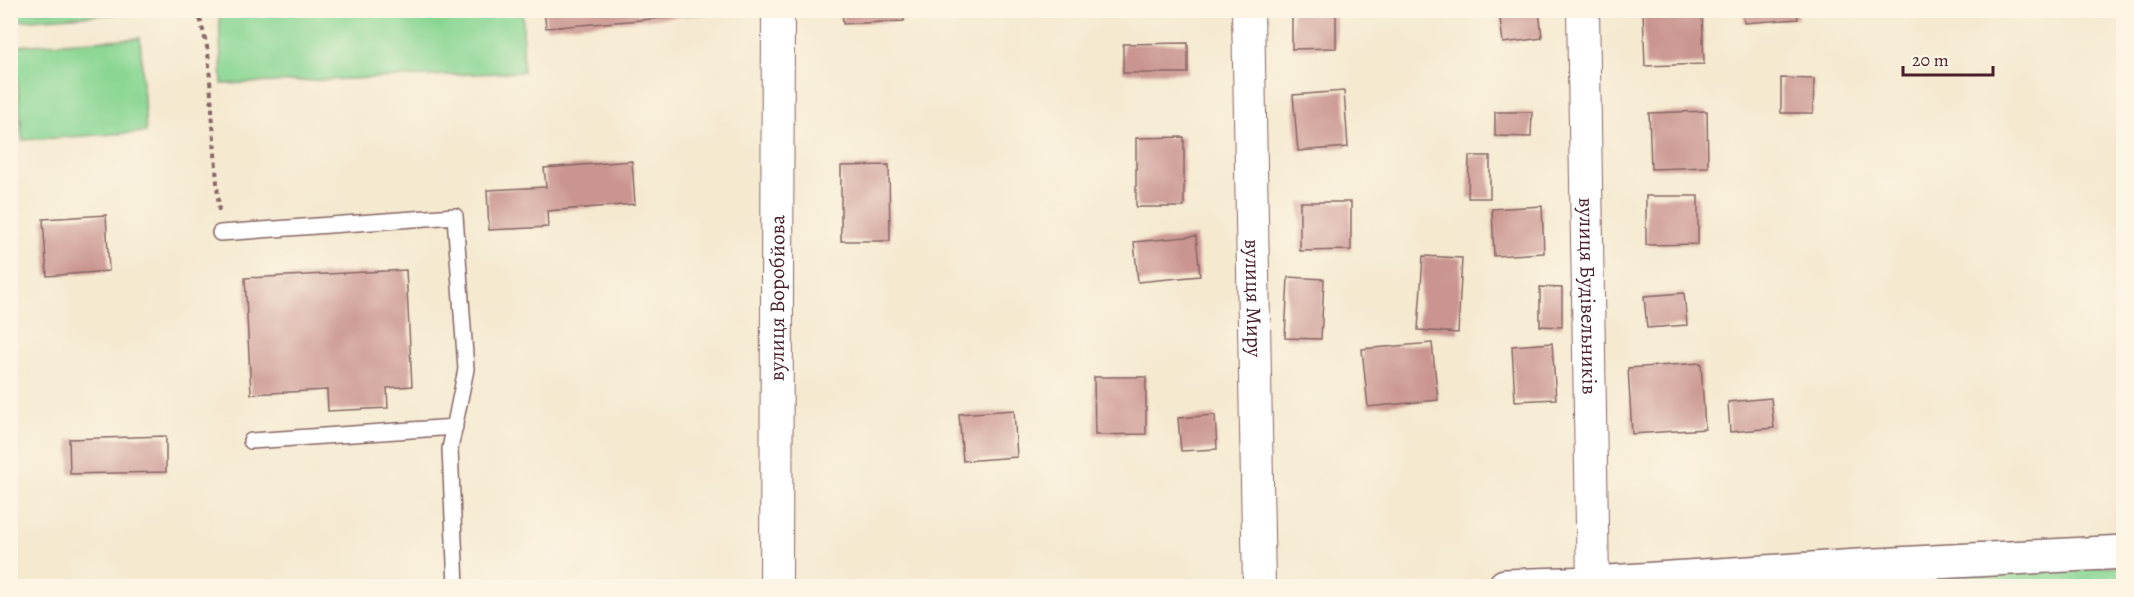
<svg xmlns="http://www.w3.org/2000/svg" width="2134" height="597" font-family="Alegreya,serif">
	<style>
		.green { fill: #89d693; stroke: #6a7a5f; stroke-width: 1.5 }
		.building { fill: #ca9591 }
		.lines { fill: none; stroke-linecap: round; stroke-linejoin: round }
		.lane-casing { stroke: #866665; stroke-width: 18 }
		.street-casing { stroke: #866665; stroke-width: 34 }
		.secondary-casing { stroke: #866665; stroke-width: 36 }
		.path { stroke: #866665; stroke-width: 4; stroke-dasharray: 4.5 4.5; stroke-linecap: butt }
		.lane { stroke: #fff; stroke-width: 15 }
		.street { stroke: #fff; stroke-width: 32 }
		.secondary { stroke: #fff; stroke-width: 33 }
		.labels { text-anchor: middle; stroke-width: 4.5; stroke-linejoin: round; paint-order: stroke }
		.street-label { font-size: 21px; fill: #4a1f2b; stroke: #fcf5e5 }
	</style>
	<rect width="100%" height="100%" fill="#fcf5e5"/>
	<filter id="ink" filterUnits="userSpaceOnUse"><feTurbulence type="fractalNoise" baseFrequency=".0167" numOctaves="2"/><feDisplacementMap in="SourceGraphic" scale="12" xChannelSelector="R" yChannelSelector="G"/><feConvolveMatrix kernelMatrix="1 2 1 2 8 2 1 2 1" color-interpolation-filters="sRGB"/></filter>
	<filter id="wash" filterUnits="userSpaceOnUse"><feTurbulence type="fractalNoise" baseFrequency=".008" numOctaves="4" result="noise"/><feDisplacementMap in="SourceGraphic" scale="24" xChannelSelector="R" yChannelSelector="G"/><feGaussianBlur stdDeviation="1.35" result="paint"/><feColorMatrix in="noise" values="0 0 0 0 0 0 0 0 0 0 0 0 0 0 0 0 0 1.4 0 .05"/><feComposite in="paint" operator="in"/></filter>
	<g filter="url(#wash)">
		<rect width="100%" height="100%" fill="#f5e9d0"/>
		<path class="green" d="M 141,10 L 141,12 L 17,21 L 16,11 Z
			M 219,11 L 523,11 L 523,72 L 222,84 Z
			M 140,38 L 146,132 L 22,140 L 15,46 Z
			M 1858,566 L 2123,566 L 2123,586 L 1860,586 Z"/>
		<g id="blocks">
			<path class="building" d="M 544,10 L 734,10 L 734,12 L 546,28 Z
				M 842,10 L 903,10 L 904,21 L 843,24 Z
				M 1292,10 L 1336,10 L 1336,48 L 1292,49 Z
				M 1499,10 L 1539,10 L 1542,38 L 1503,43 Z
				M 1643,10 L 1702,10 L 1704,64 L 1645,66 Z
				M 1743,10 L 1797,10 L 1798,19 L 1744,23 Z
				M 1188,43 L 1188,73 L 1123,73 L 1123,44 Z
				M 1781,78 L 1814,79 L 1813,113 L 1781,113 Z
				M 1344,91 L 1348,147 L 1298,151 L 1293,95 Z
				M 1707,111 L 1708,167 L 1651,169 L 1649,113 Z
				M 1495,112 L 1532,112 L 1531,137 L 1495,136 Z
				M 1184,137 L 1184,207 L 1136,207 L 1136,138 Z
				M 1469,156 L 1490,156 L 1490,198 L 1468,198 Z
				M 632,161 L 635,204 L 547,211 L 548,227 L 489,230 L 487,190 L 546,187 L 544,168 Z
				M 889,165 L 890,241 L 841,241 L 841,166 Z
				M 1646,196 L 1698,196 L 1698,244 L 1646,245 Z
				M 1300,202 L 1351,202 L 1351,250 L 1300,251 Z
				M 1542,206 L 1544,253 L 1494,256 L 1492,209 Z
				M 106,215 L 109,271 L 47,276 L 43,219 Z
				M 1196,236 L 1200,276 L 1138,282 L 1134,242 Z
				M 1423,256 L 1462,258 L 1458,333 L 1418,330 Z
				M 406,270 L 412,386 L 387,388 L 388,408 L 328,411 L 327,390 L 251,394 L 245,278 Z
				M 1288,277 L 1324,279 L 1321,339 L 1285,338 Z
				M 1540,287 L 1562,288 L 1562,327 L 1540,326 Z
				M 1684,293 L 1687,325 L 1647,328 L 1644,296 Z
				M 1432,343 L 1438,400 L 1368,407 L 1362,349 Z
				M 1552,343 L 1556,399 L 1515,401 L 1512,346 Z
				M 1701,363 L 1705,429 L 1632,434 L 1628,368 Z
				M 1094,377 L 1146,377 L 1146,434 L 1095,435 Z
				M 1771,398 L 1774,428 L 1730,432 L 1728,402 Z
				M 1014,410 L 1017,457 L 963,461 L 959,414 Z
				M 1215,415 L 1217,449 L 1181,451 L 1178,418 Z
				M 166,436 L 166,472 L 70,474 L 69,439 Z"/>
		</g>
	</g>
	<g filter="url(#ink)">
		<use href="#blocks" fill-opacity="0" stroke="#866665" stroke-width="1.5"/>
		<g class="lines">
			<defs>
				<path id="lane" d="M 220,233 L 455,216 L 466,369 L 450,449 L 456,586
					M 251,441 L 455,427"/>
				<g id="street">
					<path id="s1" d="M 1248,10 L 1259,586"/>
					<path id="s2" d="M 1583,10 L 1593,583"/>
					<path id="s3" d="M 776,586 L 778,10"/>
				</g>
				<path id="secondary" d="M 1505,586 L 1593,583 L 1858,566 L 2124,552"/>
			</defs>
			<use href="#lane" class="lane-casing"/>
			<use href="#street" class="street-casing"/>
			<use href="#secondary" class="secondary-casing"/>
			<path class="path" d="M 198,10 L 208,51 L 219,212"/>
			<use href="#lane" class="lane"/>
			<use href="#street" class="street"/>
			<use href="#secondary" class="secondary"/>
		</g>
	</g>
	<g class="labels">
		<g class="street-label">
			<text dy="7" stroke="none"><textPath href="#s2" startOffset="286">вулиця Будівельників</textPath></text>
			<text dy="7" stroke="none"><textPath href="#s3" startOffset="288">вулиця Воробйова</textPath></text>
			<text dy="7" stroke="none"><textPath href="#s1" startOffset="288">вулиця Миру</textPath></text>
		</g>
	</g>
	<rect width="2134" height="597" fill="none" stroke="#fcf5e5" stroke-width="36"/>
	<path d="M1903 66v9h90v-9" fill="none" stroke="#4a1f2b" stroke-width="3"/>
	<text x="1912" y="66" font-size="18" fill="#4a1f2b" stroke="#fcf5e5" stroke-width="4.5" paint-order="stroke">20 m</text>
</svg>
